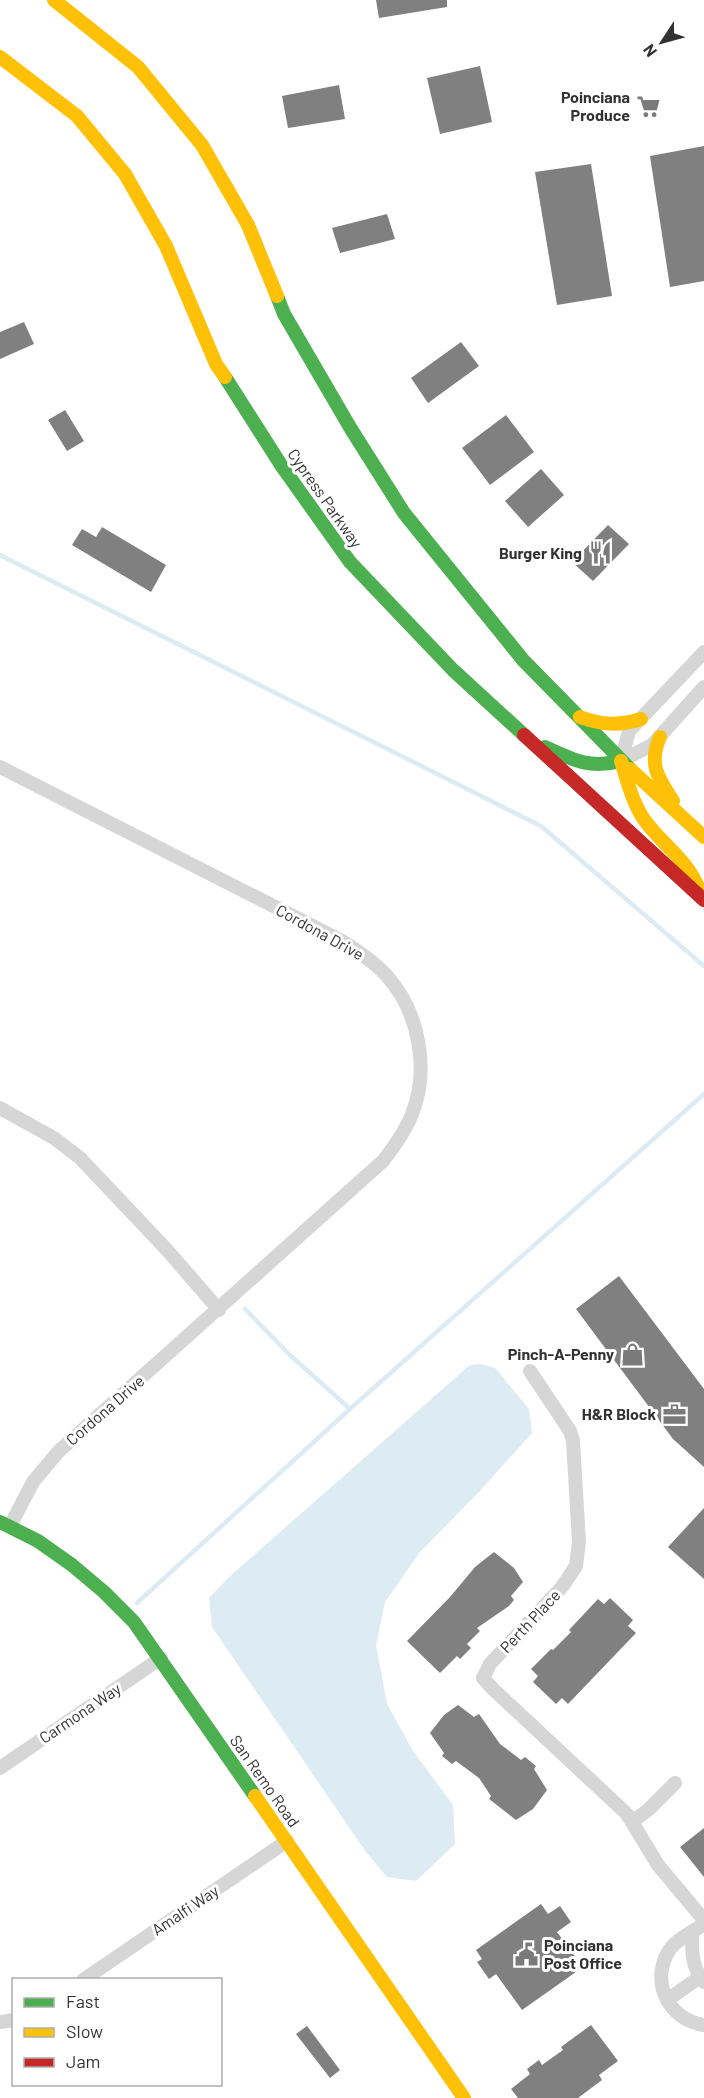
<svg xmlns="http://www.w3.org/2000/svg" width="704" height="2098" font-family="Barlow,sans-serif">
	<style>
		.water { fill: #ddebf3 }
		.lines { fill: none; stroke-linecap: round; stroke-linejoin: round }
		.stream { stroke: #ddebf3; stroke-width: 4.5 }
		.building { fill: #808080 }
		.street { stroke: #d6d6d6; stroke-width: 14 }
		.fast { stroke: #4caf50; stroke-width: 14 }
		.slow { stroke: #ffc107; stroke-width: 14 }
		.jam { stroke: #c62828; stroke-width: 14 }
		.labels { text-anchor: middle; stroke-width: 6; stroke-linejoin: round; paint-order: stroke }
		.poi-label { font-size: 16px; font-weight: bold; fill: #323232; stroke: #fff; text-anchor: end }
		.street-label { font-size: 16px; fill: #323232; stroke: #fff }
	</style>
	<rect width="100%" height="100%" fill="#fff"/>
	<path class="water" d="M 481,1364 L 495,1368 L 529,1409 L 532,1433 L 478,1493 L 420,1552 L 385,1602 L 376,1645 L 387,1704 L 413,1751 L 453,1805 L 455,1844 L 416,1881 L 387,1877 L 366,1852 L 212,1627 L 209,1598 L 230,1576 L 470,1365 Z"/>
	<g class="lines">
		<path class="stream" d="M 0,555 L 541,826 L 704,966
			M 245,1309 L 290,1355 L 350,1409
			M 137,1603 L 350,1409 L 704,1094"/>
	</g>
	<path class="building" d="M 376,0 L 447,0 L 447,7 L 379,18 Z
		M 480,66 L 492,122 L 440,134 L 427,78 Z
		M 339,85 L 345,119 L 288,128 L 282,96 Z
		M 704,146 L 704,281 L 670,287 L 650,156 Z
		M 591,164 L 612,296 L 557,305 L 535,172 Z
		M 387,214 L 395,239 L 340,253 L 332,228 Z
		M 24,322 L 34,344 L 0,359 L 0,332 Z
		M 461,342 L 479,366 L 428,403 L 411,378 Z
		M 65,410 L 84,441 L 67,451 L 48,420 Z
		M 506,415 L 534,452 L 490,485 L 462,448 Z
		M 541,469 L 564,495 L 528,527 L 505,501 Z
		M 608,525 L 629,544 L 593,581 L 572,562 Z
		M 102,527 L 166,565 L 151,592 L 72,545 L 82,529 L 96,537 Z
		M 619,1276 L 704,1389 L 704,1467 L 673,1439 L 576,1309 Z
		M 704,1508 L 704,1579 L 668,1547 Z
		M 494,1552 L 514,1568 L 523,1582 L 511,1596 L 514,1600 L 509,1606 L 477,1628 L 480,1631 L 467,1644 L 471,1648 L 460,1659 L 457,1656 L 440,1673 L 407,1641 L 450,1597 L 475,1567 Z
		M 610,1598 L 633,1620 L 628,1626 L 636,1633 L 568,1704 L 562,1698 L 556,1704 L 533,1682 L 538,1676 L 531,1669 L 551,1649 L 553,1650 L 571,1632 L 569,1630 L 598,1599 L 604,1604 Z
		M 458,1705 L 474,1717 L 479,1714 L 500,1744 L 521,1760 L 525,1757 L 536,1766 L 534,1769 L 547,1790 L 533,1809 L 516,1820 L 489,1799 L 491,1796 L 479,1778 L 456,1761 L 452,1764 L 442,1756 L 444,1753 L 430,1733 L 444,1715 Z
		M 704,1828 L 704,1877 L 680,1847 Z
		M 541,1904 L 548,1914 L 560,1906 L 571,1922 L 557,1932 L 583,1967 L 522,2010 L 496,1974 L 489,1979 L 477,1962 L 482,1959 L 476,1950 Z
		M 591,2025 L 618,2061 L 599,2075 L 602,2080 L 578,2098 L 518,2098 L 511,2089 L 530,2074 L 527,2069 L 539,2060 L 542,2065 L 563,2050 L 561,2047 Z
		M 307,2026 L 340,2070 L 330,2078 L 296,2034 Z"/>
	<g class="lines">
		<path class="street" d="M 621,761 L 629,731 L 704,652
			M 621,761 L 652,745 L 704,687
			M 0,767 L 342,941 C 358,951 373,961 386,975 C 419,1011 430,1069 412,1114 C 405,1132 394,1147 383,1161 L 58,1452 L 33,1482 L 10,1526
			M 0,1108 L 54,1138 L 80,1158 L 168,1251 L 219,1310
			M 530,1371 L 570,1431 L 573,1441 L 579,1542 L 576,1566 L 562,1587 L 490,1664 L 483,1678 L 493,1689 L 627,1814 L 658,1865 L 704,1920
			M 0,1768 L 161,1658
			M 632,1822 L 648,1810 L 675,1783
			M 704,1924 C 693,1932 678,1938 670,1949 C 649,1980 668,2020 704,2025
			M 692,1932 C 692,1952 691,1966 704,1982
			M 83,1980 L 287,1841
			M 667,2000 L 700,1977
			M 0,2022 L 14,2020"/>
		<path class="fast" d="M 277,296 L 284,314 L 351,429 L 404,513 L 523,660 L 630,769
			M 225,377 L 281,465 L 350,562 L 453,670 L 524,735
			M 545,747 C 573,760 589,769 621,761
			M 0,1522 L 38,1541 L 72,1565 L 104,1592 L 134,1622 L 255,1796"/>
		<path class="slow" d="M 54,0 L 138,67 L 202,145 L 248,225 L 277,296
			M 0,57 L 77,116 L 125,174 L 166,246 L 216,364 L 225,377
			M 580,717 C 602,725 619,726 641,719
			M 660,737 C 648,764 658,778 673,801
			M 621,761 C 627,780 632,801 643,818 C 660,843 686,858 698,887
			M 630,769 L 704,837
			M 255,1796 L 464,2098"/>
		<path class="jam" d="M 524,735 L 704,900"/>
	</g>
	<defs>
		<symbol id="supermarket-bare" viewBox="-9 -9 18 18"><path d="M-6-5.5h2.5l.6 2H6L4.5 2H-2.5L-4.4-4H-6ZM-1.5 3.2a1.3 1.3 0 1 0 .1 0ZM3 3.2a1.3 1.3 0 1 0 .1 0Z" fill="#7a7a7a" stroke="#fff" stroke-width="2.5" paint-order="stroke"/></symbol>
		<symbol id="restaurant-bare" viewBox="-9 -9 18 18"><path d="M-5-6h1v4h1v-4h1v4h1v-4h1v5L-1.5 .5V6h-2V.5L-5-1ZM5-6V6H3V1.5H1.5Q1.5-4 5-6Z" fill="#7a7a7a" stroke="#fff" stroke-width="2.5" paint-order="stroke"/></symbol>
		<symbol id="shop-bare" viewBox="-9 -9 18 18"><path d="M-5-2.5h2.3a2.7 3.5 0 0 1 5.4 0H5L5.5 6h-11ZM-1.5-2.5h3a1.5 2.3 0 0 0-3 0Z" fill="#7a7a7a" stroke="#fff" stroke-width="2.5" paint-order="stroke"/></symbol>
		<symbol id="office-bare" viewBox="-9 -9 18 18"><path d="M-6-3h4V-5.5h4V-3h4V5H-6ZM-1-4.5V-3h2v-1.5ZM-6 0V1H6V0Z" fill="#7a7a7a" stroke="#fff" stroke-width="2.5" paint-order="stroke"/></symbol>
		<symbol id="civic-bare" viewBox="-9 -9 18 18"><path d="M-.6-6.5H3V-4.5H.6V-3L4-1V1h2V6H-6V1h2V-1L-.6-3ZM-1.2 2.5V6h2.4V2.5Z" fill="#7a7a7a" stroke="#fff" stroke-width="2.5" paint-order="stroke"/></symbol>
	</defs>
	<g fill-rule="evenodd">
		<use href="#supermarket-bare" x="632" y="90" width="33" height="33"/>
		<use href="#restaurant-bare" x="584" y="536" width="33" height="33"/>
		<use href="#shop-bare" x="616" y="1338" width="33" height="33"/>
		<use href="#office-bare" x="658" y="1398" width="33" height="33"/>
		<use href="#civic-bare" x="510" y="1938" width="33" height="33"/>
	</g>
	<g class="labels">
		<g class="poi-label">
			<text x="630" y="103">Poinciana<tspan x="630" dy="18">Produce</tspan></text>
			<text x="582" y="559">Burger King</text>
			<text x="614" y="1360">Pinch-A-Penny</text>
			<text x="656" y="1420">H&amp;R Block</text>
			<text x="544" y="1951" text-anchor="start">Poinciana<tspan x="544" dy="18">Post Office</tspan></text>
		</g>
		<g class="street-label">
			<text transform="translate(325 498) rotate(55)" y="6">Cypress Parkway</text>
			<text transform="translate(320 932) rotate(29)" y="6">Cordona Drive</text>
			<text transform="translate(105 1410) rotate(-41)" y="6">Cordona Drive</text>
			<text transform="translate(530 1621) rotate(-47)" y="6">Perth Place</text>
			<text transform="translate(80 1713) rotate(-34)" y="6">Carmona Way</text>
			<text transform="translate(265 1781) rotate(55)" y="6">San Remo Road</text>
			<text transform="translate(185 1910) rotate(-34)" y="6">Amalfi Way</text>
		</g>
	</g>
	<rect x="12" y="1978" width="210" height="108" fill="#ffffff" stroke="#adadad" stroke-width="1.5"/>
	<rect x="24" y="1998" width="30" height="9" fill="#4caf50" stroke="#adadad" stroke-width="1.5"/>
	<text x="66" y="2008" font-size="18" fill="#323232">Fast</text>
	<rect x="24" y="2028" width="30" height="9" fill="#ffc107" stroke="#adadad" stroke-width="1.5"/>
	<text x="66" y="2038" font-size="18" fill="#323232">Slow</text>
	<rect x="24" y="2058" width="30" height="9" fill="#c62828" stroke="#adadad" stroke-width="1.5"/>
	<text x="66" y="2068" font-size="18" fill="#323232">Jam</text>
	<g transform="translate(662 42) rotate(234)" stroke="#ffffff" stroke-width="4.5" paint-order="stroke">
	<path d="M0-4.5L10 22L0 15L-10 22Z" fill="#323232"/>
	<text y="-9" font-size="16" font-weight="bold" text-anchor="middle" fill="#323232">N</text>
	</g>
</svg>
